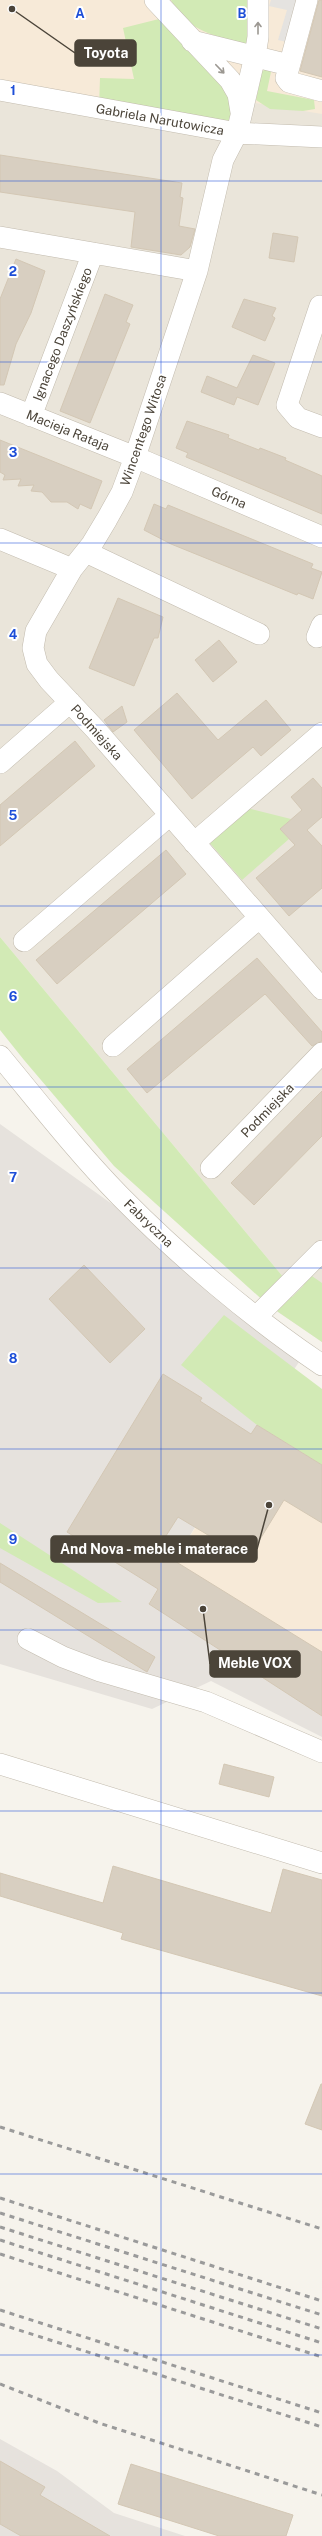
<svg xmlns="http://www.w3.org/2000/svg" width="322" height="2536" font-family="'Public Sans',sans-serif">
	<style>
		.residential { fill: #eae5da }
		.commercial { fill: #f7ead8 }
		.industrial { fill: #e6e2dd }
		.green { fill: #d2eab5 }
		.parking { fill: #e5e3e0 }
		.building { fill: #d8cfc1; stroke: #d3c7b4 }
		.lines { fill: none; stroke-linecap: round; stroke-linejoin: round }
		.minor-casing { stroke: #c2bbae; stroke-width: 22 }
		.minor { stroke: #fff; stroke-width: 21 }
		.rail { stroke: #9a9a9a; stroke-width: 3; stroke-dasharray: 5 5; stroke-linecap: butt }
		.oneway { stroke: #9c9892 }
		.grid { fill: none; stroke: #1d4ed8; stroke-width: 1; stroke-opacity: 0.55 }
		.labels { text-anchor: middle; stroke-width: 4; stroke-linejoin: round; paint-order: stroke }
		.street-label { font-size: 13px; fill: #4b4439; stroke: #fff }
		.grid-label { font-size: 13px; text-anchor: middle; font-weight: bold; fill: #1d4ed8; stroke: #fff; stroke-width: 4; stroke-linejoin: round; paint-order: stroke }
		.leader { fill: none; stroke: #4b4439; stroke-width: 1.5 }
		.callout-dot { fill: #4b4439; stroke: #fff; stroke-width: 1.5 }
		.callout { fill: #4b4439; stroke: #4b4439; stroke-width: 1.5 }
		.callout-label { font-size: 14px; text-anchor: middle; font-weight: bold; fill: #fff }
	</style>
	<rect width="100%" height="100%" fill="#f6f3ec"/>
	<path class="residential" d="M 0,72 L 322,110 L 322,1342 L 278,1312 L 289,1284 L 0,937 Z"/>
	<path class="commercial" d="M 0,0 L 322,0 L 322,114 L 250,102 L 237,133 L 0,90 Z
		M 257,1425 L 322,1465 L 322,1716 L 149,1604 Z"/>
	<path class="industrial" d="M 0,1124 L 175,1249 L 305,1353 L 257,1425 L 149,1603 L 322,1716 L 322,1737 L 211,1681 L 152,1709 L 0,1664 Z
		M 0,2439 L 57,2471 L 114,2513 L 185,2536 L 0,2536 Z"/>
	<path class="green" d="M 171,0 L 247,0 L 250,45 C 219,37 186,32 171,0 Z
		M 163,18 L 232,94 L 231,129 L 99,108 L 100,78 L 134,79 L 123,28 Z
		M 272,67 L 267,91 L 314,100 L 315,109 L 303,111 L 270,109 L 256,100 L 262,71 Z
		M 247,808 L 291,819 L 280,829 L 289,839 L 242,880 L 209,842 Z
		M 0,937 L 289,1284 L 292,1297 L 303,1286 L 309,1274 L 322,1283 L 322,1342 L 268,1305 L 114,1166 L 24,1060 L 0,1030 Z
		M 224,1315 L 322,1389 L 322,1465 L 257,1425 L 181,1365 Z
		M 0,1523 L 122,1602 L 98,1603 L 0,1548 Z"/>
	<path class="parking" d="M 271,0 L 307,0 L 295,44 L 278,40 L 287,10 L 269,6 Z"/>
	<path class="building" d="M 319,0 L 322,0 L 322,77 L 300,71 Z
		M 0,155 L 182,183 L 180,197 L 183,198 L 179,226 L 195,229 L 190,247 L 181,255 L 131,247 L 135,212 L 0,192 Z
		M 273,233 L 298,237 L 294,262 L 269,258 Z
		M 16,259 L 45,271 L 31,313 L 16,344 L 4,385 L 0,385 L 0,299 Z
		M 105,294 L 133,305 L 126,322 L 130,324 L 90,423 L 60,411 Z
		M 244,299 L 276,308 L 272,316 L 275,318 L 265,341 L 232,327 Z
		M 253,355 L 275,363 L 258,405 L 237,397 L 234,405 L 201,392 L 207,376 L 237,388 Z
		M 187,421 L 229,435 L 228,438 L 259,450 L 260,448 L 286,458 L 285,460 L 322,476 L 322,514 L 186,457 L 188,453 L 176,448 Z
		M 0,440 L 102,481 L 91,509 L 80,504 L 78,509 L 67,502 L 51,502 L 42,492 L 31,491 L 34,485 L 18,486 L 21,479 L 3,480 L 5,475 L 0,472 Z
		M 154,504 L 166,509 L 168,505 L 313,564 L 311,568 L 322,572 L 313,599 L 298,593 L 297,595 L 171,544 L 144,530 Z
		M 118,598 L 163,617 L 158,638 L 154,638 L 134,686 L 89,668 Z
		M 219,640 L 237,662 L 213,682 L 195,660 Z
		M 177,693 L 218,740 L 266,700 L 291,730 L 261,756 L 253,747 L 192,799 L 134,730 Z
		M 122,706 L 127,722 L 113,732 L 104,720 Z
		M 75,741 L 95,766 L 0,846 L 0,805 Z
		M 313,778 L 322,788 L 322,817 L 307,830 L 322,846 L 322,888 L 289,916 L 256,878 L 295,845 L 280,829 L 302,810 L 291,797 Z
		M 166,850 L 186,874 L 57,984 L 36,960 Z
		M 257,958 L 322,1032 L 322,1041 L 312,1046 L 265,994 L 147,1093 L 127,1069 Z
		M 322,1091 L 322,1136 L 254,1205 L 231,1183 Z
		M 84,1265 L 145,1329 L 110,1363 L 49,1299 Z
		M 163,1374 L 202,1398 L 200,1401 L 251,1434 L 257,1425 L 322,1465 L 322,1523 L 284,1500 L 248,1559 L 178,1517 L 157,1550 L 322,1652 L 322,1716 L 149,1604 L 158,1589 L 67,1532 Z
		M 0,1563 L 155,1657 L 147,1672 L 0,1582 Z
		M 224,1764 L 274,1777 L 269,1797 L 219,1784 Z
		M 113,1866 L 271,1913 L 283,1869 L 322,1880 L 322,1996 L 121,1939 L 123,1933 L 0,1896 L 0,1873 L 103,1903 Z
		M 321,2084 L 322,2084 L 322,2130 L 305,2124 Z
		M 0,2461 L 45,2487 L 40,2495 L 110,2536 L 21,2536 L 0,2524 Z
		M 131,2464 L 293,2515 L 286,2536 L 219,2536 L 118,2504 Z"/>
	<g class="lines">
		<defs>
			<path id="minor" d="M 155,0 L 230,80 L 238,94 L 241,112
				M 258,0 L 258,37 L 255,56 L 237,133 L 223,160 L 197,271 L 135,457 L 122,492 L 107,519 L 92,544 L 72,569 L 36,631 L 33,648 L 37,664 L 49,680 L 96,730 L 322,989
				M 307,0 L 286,78 L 289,82 L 322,91
				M 192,41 L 289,65
				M 0,90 L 237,133 L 322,137
				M 0,237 L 197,271
				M 320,306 L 287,405 L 298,418 L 322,427
				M 0,403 L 135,457 L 322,537
				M 31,416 L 93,253
				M 0,539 L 72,569
				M 86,552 L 259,634
				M 317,637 L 322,625
				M 0,763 L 70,702
				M 194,843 L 322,733
				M 24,941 L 170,815
				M 113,1046 L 259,918
				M 0,1056 C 39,1103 77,1152 120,1196 C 179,1256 252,1318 322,1365
				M 211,1168 L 322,1053
				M 257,1316 L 322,1251
				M 28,1639 L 63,1657 L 100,1671 L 206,1702 L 322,1752
				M 0,1764 L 322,1863"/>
		</defs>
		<use href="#minor" class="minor-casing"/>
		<use href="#minor" class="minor"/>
		<path class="rail" d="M 0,2127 L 322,2229
			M 0,2198 L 322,2301
			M 0,2213 L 322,2315
			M 0,2227 L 322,2329
			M 0,2240 L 322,2343
			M 0,2254 L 322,2357
			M 0,2310 L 322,2413
			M 0,2324 L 322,2427
			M 0,2384 L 99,2423 L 322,2495"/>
	</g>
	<defs><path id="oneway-shaft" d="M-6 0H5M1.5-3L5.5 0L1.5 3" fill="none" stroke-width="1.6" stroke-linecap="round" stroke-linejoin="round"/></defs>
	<g class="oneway">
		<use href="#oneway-shaft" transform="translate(258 28) rotate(-90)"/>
		<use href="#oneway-shaft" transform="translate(220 69) rotate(46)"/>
	</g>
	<path class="grid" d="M 161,0 L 161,2536M 0,181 L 322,181M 0,362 L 322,362M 0,543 L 322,543M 0,725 L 322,725M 0,906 L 322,906M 0,1087 L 322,1087M 0,1268 L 322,1268M 0,1449 L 322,1449M 0,1630 L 322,1630M 0,1811 L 322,1811M 0,1993 L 322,1993M 0,2174 L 322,2174M 0,2355 L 322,2355"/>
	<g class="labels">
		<g class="street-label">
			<text transform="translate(160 119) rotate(10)" y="5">Gabriela Narutowicza</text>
			<text transform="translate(62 334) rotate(-69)" y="5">Ignacego Daszyńskiego</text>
			<text transform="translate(68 430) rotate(22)" y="5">Macieja Rataja</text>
			<text transform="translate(143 430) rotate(-71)" y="5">Wincentego Witosa</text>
			<text transform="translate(229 497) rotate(23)" y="5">Górna</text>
			<text transform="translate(97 732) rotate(48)" y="5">Podmiejska</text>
			<text transform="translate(267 1110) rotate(-46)" y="5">Podmiejska</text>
			<text transform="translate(149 1223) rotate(44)" y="5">Fabryczna</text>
		</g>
	</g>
	<g class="grid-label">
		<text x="80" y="18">A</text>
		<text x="242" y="18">B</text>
		<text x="13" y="95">1</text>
		<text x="13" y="276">2</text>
		<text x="13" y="457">3</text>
		<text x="13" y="639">4</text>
		<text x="13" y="820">5</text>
		<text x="13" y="1001">6</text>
		<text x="13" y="1182">7</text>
		<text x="13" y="1363">8</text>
		<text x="13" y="1544">9</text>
	</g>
	<path class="leader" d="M12 9L75 53M269 1505L257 1549M203 1609L210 1664"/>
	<g class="callout-dot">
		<circle cx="12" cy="9" r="4"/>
		<circle cx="269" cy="1505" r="4"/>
		<circle cx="203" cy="1609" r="4"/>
	</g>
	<g class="callout">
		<rect x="75" y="40" width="61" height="26" rx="4"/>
		<rect x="51" y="1536" width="206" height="26" rx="4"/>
		<rect x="210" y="1651" width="90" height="26" rx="4"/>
	</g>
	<g class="callout-label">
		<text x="106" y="58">Toyota</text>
		<text x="154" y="1554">And Nova - meble i materace</text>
		<text x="255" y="1668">Meble VOX</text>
	</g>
</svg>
